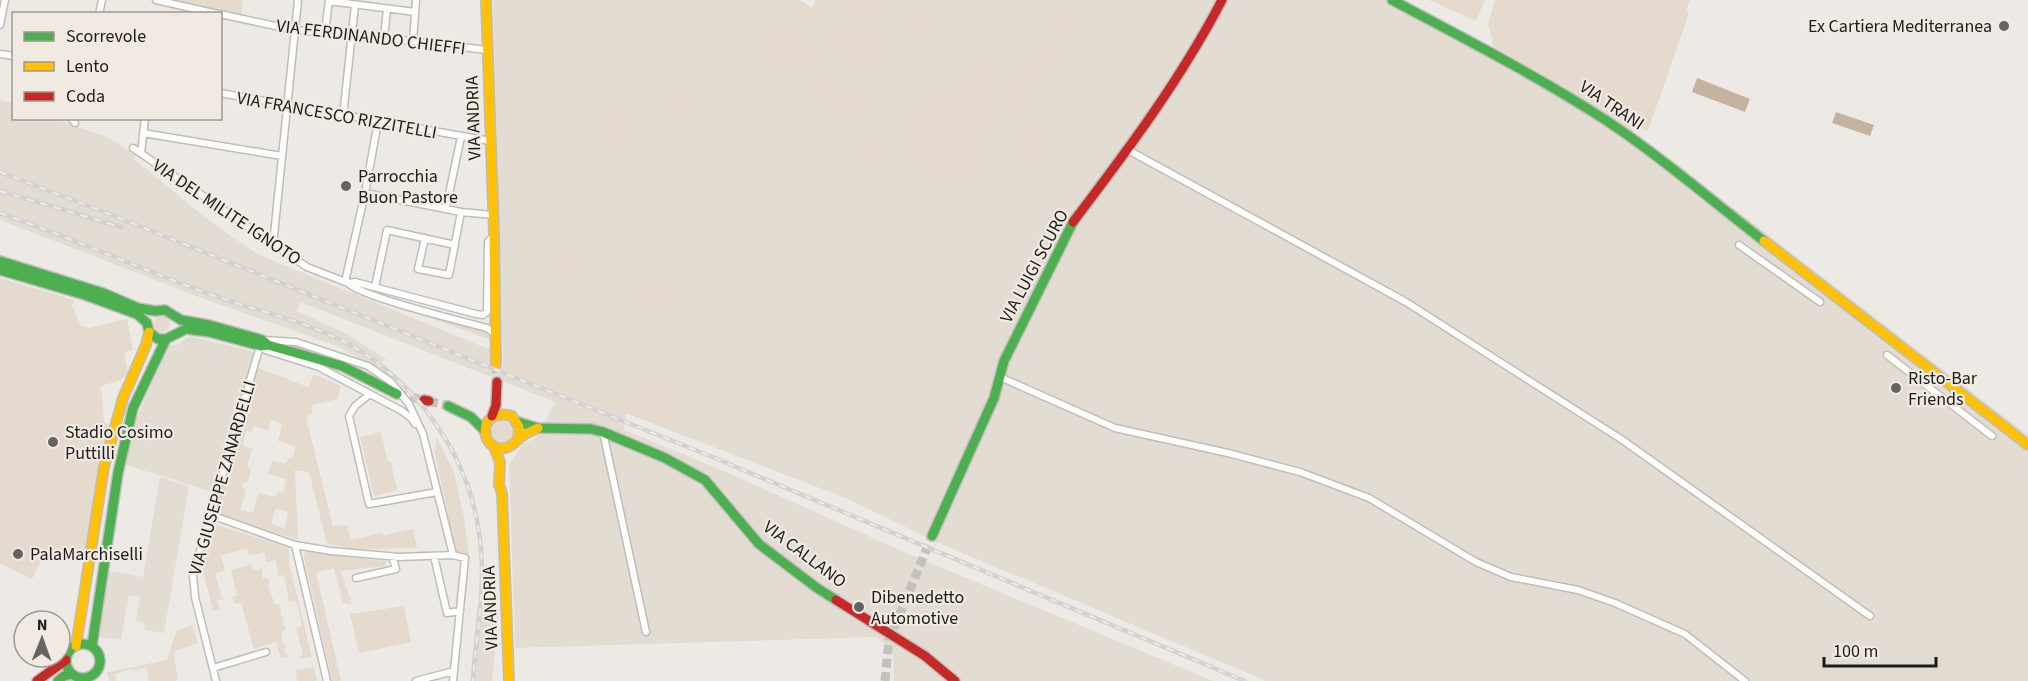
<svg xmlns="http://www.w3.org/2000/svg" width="2028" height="681" font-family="'Source Sans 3',sans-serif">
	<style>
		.built { fill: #e3dcd3 }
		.green { fill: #e4dace; fill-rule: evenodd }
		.water { fill: #c5b39f }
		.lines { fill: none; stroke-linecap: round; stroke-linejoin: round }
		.secondary-tunnel { stroke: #c4c1bd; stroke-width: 9; stroke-dasharray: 9 4.5; stroke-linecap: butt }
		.street-casing { stroke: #bfbdba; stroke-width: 9 }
		.fast-casing { stroke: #bfbdba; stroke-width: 12 }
		.slow-casing { stroke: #bfbdba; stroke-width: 12 }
		.jam-casing { stroke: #bfbdba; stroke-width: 12 }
		.street { stroke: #fcfcfb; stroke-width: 6 }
		.fast { stroke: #4caf50; stroke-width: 9 }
		.slow { stroke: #ffc107; stroke-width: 9 }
		.jam { stroke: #c62828; stroke-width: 9 }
		.rail-casing { stroke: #d4d2d1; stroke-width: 4.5 }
		.rail { stroke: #f0eae3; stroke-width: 2; stroke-dasharray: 7; stroke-linecap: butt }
		.poi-dot { fill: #666461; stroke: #f0eae3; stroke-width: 2 }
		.labels { text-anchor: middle; stroke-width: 4.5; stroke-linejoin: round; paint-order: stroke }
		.poi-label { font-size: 18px; fill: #1e1c1a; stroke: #f0eae3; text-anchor: start }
		.street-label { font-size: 18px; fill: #1e1c1a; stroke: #f0eae3 }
	</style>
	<rect width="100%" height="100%" fill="#edeae6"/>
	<path class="built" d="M 493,0 L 800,0 L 812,8 L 815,0 L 1406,0 L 1590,101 L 1632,130 L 2028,435 L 2028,681 L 1266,681 L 934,541 L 848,499 L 626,413 L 624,430 L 717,468 L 904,552 L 1213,681 L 894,681 L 893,649 L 876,637 L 515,648 L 509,465 L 523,444 L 536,438 L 555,402 L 300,302 L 297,311 L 345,333 L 386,359 L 374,367 L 340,347 L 207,300 L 0,220 L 0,99 L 13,104 L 14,118 L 56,119 L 107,137 L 136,155 L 134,159 L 211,222 L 257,254 L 491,350 L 491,364 L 503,367 Z
		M 190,336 L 254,352 L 213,492 L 123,464 L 135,422 L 168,345 L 177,345 Z
		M 160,477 L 189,486 L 164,633 L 144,630 L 145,623 L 136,621 L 140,597 L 129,595 L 121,640 L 99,637 L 109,571 L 143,577 Z
		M 477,607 L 499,609 L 492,681 L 470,681 Z"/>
	<path class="green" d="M 173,0 L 243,0 L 241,16 Z
		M 789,0 L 800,0 L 824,17 L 815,28 L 786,6 Z
		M 841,0 L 896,0 C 891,14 850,20 836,15 Z
		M 999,0 L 1003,0 L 974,29 L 932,58 L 895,79 L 893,78 L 898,67 L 923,49 Z
		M 1429,0 L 1485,0 L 1476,21 Z
		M 1495,0 L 1690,0 L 1686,11 L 1689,13 L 1648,131 L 1636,125 L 1632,130 L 1590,101 L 1494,47 L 1488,24 Z
		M 924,9 L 942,16 L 902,52 L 899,51 L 901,21 L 904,13 L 920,19 Z
		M 610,10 L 614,11 L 619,20 L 619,24 L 590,44 Z
		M 1065,10 L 1085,15 L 1019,106 L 1055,133 L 1033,162 L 1030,163 L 1027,161 L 1007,108 L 1005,94 L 1023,69 L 1034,60 Z
		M 774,19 C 793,25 809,46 822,60 L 822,68 L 818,70 L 760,74 L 757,20 Z
		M 885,20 L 888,21 L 891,33 L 888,59 C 876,61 856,68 845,61 C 840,58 835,51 831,46 L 837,27 L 852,36 Z
		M 992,57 L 995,57 L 995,63 L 991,95 L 988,157 L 969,185 L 964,191 L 956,190 C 926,172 896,162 902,120 C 912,107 921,108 933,99 C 952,84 972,71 992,57 Z
		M 887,69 L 883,81 L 873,80 L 860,74 Z
		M 823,78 L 832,80 L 870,98 L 872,104 L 857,113 L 850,113 L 808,102 L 805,98 L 807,94 L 806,80 Z
		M 670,98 L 692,98 L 692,103 L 697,103 L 697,117 L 695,119 L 667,130 L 664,129 L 663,106 L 670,105 Z
		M 620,103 C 622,116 627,136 617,146 C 613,146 605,147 602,146 C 591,141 605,111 611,104 Z
		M 511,127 L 516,139 L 512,141 L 516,153 L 507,155 L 505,148 L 508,142 L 505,133 L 510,131 L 510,128 Z
		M 853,131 L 883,133 L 886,137 L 891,171 L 854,174 L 852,172 L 852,132 Z
		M 713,149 L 715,149 L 716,177 L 705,177 L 704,163 L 710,158 Z
		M 843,159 L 844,173 L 834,174 L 833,160 Z
		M 689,162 L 699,162 L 700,177 L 690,178 Z
		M 501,165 L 504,240 L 499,240 L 497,171 Z
		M 628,177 L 639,177 L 639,195 L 628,195 Z
		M 855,182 L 892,182 L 895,195 L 855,197 L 853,183 Z
		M 833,183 L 844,183 L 845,195 L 840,200 L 834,200 Z
		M 757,185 L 761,185 L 761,230 L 757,230 Z
		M 804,239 L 807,243 L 808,272 L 807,276 L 805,277 L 802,273 L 801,243 Z
		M 577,252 L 579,284 L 551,286 L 550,266 L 555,266 L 554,253 Z
		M 0,278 L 74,300 L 72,306 L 81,326 L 89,328 L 127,319 L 133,350 L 124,353 L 128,373 L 121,380 L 101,386 L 104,422 L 109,425 L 109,428 L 95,486 L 86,551 L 69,549 L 39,564 L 32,579 L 0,563 Z
		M 677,278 L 678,303 L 635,304 L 634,280 Z
		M 524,291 L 526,345 L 519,365 L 513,347 L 511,292 Z
		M 578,295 L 578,305 L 552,306 L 551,297 Z
		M 420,314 L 489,332 L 492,340 L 427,317 Z
		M154 324a8 8 0 1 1 16 0a8 8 0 1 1-16 0Z
		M 761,327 L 766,334 L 732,364 L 693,381 L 685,390 L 671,423 L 680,427 L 686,436 L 511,370 L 514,364 L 522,367 L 522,370 L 525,370 L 527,368 L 564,381 L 563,386 C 620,396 675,387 724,355 C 737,347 748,336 761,327 Z
		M 256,367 L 308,387 L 314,374 L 341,386 L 338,399 L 312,405 L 312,413 L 306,417 L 333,526 L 347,525 L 351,540 L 381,533 L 384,535 L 413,529 L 417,548 L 357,549 L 327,544 L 309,472 L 295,470 L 298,540 L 216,512 ZM 271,420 L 282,424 L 278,441 L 296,446 L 292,459 L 288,458 L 286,464 L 272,461 L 268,474 L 286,479 L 283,493 L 278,492 L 276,497 L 258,493 L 253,513 L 240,510 L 246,489 L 242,488 L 244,482 L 248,483 L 251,468 L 247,467 L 252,448 L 243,446 L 246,431 L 252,432 L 254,426 L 268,430 ZM 276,508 L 288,512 L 285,529 L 271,523 Z
		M489 431a13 13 0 1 1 26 0a13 13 0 1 1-26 0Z
		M 381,432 L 388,462 L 391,462 L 397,490 L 374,496 L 360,437 Z
		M 437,438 L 454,472 L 464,518 L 469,555 L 456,552 L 434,450 Z
		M 214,524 L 289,548 L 289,563 L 312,657 L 301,659 L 300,656 L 303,655 L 296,628 L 302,626 L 296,600 L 289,602 L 284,575 L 278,576 L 276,560 L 267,562 L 264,552 L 249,556 L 247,549 L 221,555 L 225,571 L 215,573 L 221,595 L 222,595 L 223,599 L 217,601 L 220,610 L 213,611 L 202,567 Z
		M 305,552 L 386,561 L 386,566 L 341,571 L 352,604 L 343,603 L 334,568 L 316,572 L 341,681 L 332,681 L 304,558 Z
		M 252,564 L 253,570 L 262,568 L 262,579 L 268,578 L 270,584 L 268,585 L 275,605 L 280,604 L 281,616 L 283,616 L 284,619 L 282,620 L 286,630 L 281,632 L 283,638 L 281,638 L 283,645 L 285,644 L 285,654 L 287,653 L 288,657 L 281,659 L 276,642 L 254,649 L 241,603 L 234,604 L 232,597 L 237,596 L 231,570 Z
		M 404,606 L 411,642 L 359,653 L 350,614 Z
		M 192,625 L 198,643 L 175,651 L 174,657 L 178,679 L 175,681 L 149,681 L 147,670 L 145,668 L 136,671 L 131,669 L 115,674 L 116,681 L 109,681 L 107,672 L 167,660 L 177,630 Z
		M 314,667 L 317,681 L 297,681 L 296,670 Z"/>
	<path class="water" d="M 1697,78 L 1750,99 L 1745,112 L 1692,92 Z
		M 1836,112 L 1874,125 L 1870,136 L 1832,123 Z"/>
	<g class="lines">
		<path class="secondary-tunnel" d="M 496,364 L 497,382
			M 397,394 L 424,400
			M 429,401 L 448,406
			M 885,681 L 889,640 L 932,536"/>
		<defs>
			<path id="street" d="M 156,0 L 218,14
				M 329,1 L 415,12
				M 99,14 L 102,0
				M 220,14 L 294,30 L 384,38 L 487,50
				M 0,25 L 5,0
				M 325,32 L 329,0
				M 384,38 L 387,9
				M 413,41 L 416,0
				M 0,54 L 14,56
				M 220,93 L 490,141
				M 343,116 L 355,5
				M 71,118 L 75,123
				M 143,133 L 282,156
				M 133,148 L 307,267 L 348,283 L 355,282 L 476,314 L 483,315 L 487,312 L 488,242 L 494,235
				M 1128,150 L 1406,302 L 1621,439 L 1870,616
				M 141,153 L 145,118
				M 365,193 L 461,212 L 493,215
				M 446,208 L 461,137
				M 425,238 L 418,269 L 449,275 L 461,212
				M 273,245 L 298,0
				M 1739,245 L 1820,302
				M 345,282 L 365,193 L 378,122
				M 348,283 C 361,297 462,321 487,328 L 495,334
				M 375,287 L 387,230 L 455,245
				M 263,340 L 296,342 L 368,366 L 390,381 L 409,404 L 423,434 L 453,555
				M 261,346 L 265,350 L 319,367 L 402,411 L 412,419 L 415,424
				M 1887,355 L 1992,436
				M 1000,377 L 1115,428 L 1228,453 L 1300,472 L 1369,498 L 1476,562 L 1511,577 L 1578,590 L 1615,603 L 1685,634 L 1745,681
				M 370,394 L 355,406 L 349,416 L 369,504 L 437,492
				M 603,432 L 646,632
				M 211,515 L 295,545 L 331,551 L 399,557 L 453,555 L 465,558 L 453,681
				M 295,545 L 327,681
				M 434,556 L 447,613 L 460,611
				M 356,578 L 396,569 L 392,556
				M 213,668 L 266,652
				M 216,681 L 195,597 L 193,575 L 260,346
				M 416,681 L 454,671"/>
			<path id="fast" d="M 1392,0 C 1463,38 1536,75 1604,119 C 1660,156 1711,200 1764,241
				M 0,261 L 103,293 L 138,308 L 155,311 L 165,310 L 181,320 L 209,325 L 252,337 L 262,340 L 268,345
				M 0,270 L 85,295 L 137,314 L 147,323 L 149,332 L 158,339 L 166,339 L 186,329 L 209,332 L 261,346 L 268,345 L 342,366 L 397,394
				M 448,406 L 471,417 L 485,431
				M 518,422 L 538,428 L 591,429 L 603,432 L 665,458 L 705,480 L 759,544 L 817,588 L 836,600
				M 932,536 L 994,398 L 1004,361 L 1073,222
				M66 661a17 17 0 1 1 34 0a17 17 0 1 1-34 0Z
				M 92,646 L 118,473 L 133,408 L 166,339
				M 58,681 L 64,676 L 72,674"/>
			<path id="slow" d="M 486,0 L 494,234 L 496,364
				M 1764,241 L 2028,445
				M 518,440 L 519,427 L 512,416 C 476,406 479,452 505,448 C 513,447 518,438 525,434 C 529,432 534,430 538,428
				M 494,447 L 500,462 L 499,485 L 502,493 L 509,681
				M 76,646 L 104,467 L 123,398 L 146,345 L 149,332"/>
			<path id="jam" d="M 1073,222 C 1127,151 1181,79 1222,0
				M 424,400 L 429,401
				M 492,416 L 496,405 L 497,382
				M 836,600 L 925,656 L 955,681
				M 37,681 L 66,660"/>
		</defs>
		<use href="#street" class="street-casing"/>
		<use href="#fast" class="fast-casing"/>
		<use href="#slow" class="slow-casing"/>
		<use href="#jam" class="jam-casing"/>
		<use href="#street" class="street"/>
		<use href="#fast" class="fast"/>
		<use href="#slow" class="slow"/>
		<use href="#jam" class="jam"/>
		<defs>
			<path id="rail" d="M 0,172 L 117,217 L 710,456 L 1245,681
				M 0,191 L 121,227
				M 0,213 C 75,239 146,272 221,298 C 256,310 294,319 328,334 C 413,371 474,457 481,550 C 485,593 476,638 473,681"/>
		</defs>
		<use href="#rail" class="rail-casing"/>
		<use href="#rail" class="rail"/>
	</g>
	<g class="poi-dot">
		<circle cx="2004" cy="26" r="6"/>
		<circle cx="346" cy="186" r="6"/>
		<circle cx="1896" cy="388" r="6"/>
		<circle cx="53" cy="442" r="6"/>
		<circle cx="18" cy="554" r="6"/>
		<circle cx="859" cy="607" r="6"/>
	</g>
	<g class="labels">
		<g class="poi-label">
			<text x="1992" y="32" text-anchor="end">Ex Cartiera Mediterranea</text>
			<text x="358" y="182">Parrocchia<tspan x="358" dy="21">Buon Pastore</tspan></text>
			<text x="1908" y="384">Risto-Bar<tspan x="1908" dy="21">Friends</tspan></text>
			<text x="65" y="438">Stadio Cosimo<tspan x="65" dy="21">Puttilli</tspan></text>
			<text x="30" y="560">PalaMarchiselli</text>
			<text x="871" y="603">Dibenedetto<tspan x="871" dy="21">Automotive</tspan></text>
		</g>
		<g class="street-label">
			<text transform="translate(371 37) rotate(7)" y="6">VIA FERDINANDO CHIEFFI</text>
			<text transform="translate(1612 105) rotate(34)" y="6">VIA TRANI</text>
			<text transform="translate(337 115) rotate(10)" y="6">VIA FRANCESCO RIZZITELLI</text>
			<text transform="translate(473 118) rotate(-92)" y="6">VIA ANDRIA</text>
			<text transform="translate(227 212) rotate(34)" y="6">VIA DEL MILITE IGNOTO</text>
			<text transform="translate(1034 266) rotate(-62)" y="6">VIA LUIGI SCURO</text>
			<text transform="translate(222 478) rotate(-74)" y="6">VIA GIUSEPPE ZANARDELLI</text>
			<text transform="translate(805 554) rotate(37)" y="6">VIA CALLANO</text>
			<text transform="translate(490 608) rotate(-92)" y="6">VIA ANDRIA</text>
		</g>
	</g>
	<rect x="12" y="12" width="210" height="108" fill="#f0eae3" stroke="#9c9893" stroke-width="1.5"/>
	<rect x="24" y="32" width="30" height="9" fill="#4caf50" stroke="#9c9893" stroke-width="1.5"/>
	<text x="66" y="42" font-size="18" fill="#1e1c1a">Scorrevole</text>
	<rect x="24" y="62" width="30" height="9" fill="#ffc107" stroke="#9c9893" stroke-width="1.5"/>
	<text x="66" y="72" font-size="18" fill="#1e1c1a">Lento</text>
	<rect x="24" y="92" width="30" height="9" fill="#c62828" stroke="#9c9893" stroke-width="1.5"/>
	<text x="66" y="102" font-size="18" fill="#1e1c1a">Coda</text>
	<g transform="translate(42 639) rotate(1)"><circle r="28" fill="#f0eae3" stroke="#9c9893" stroke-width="1.5"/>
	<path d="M0-4.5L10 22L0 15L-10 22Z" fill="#666461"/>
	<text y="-9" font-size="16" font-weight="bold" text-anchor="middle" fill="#1e1c1a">N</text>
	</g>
	<path d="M1824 657v9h112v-9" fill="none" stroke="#1e1c1a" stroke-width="3"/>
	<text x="1833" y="657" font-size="18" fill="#1e1c1a" stroke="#f0eae3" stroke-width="4.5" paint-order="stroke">100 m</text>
</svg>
